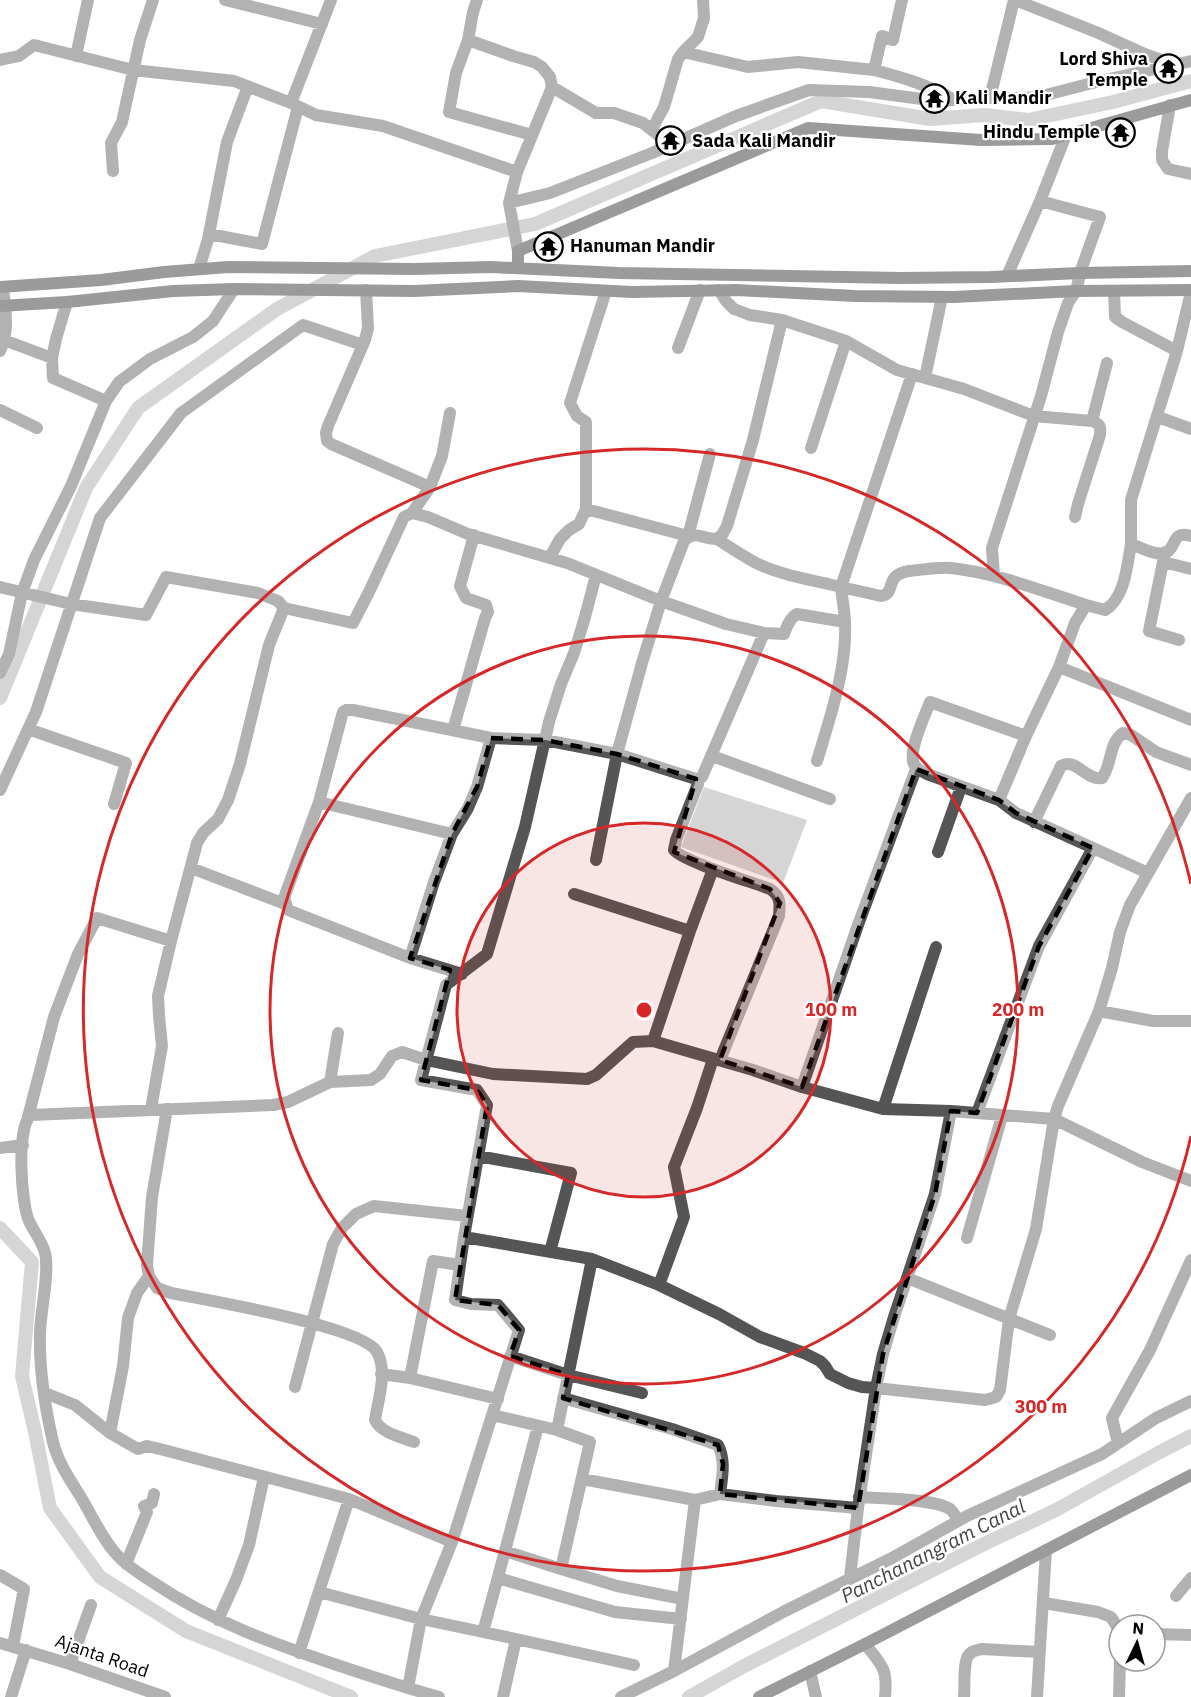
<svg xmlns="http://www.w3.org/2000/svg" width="1191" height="1697" font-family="'IBM Plex Sans',sans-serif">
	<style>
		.water { fill: #a3a3a3 }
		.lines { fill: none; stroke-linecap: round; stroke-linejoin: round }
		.canal { stroke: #a3a3a3; stroke-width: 14 }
		.street { stroke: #555; stroke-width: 12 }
		.secondary { stroke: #222; stroke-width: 12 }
		.marked { fill: none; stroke: #000; stroke-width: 4.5; stroke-dasharray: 12 8; stroke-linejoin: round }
		.ring { fill: none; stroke: #d62828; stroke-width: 3 }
		.labels { text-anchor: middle; stroke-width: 4.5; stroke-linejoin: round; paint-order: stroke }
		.poi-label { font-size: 18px; font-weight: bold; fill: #000; stroke: #fff; text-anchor: start }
		.street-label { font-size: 18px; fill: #000; stroke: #fff }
		.water-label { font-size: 20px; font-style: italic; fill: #444; stroke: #fff }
		.centre { fill: #d62828; stroke: #fff; stroke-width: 3 }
		.ring-label { font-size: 18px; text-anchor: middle; font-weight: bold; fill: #d62828; stroke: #fff; stroke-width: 4.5; stroke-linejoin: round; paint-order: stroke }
	</style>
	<rect width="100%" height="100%" fill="#fff"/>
	<path class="water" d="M 704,787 L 807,820 L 783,883 L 681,847 Z"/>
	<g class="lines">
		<path class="canal" d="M 0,698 L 86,488 L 138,408 L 277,309 L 375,256 L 535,224 L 821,101 L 930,119 L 985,115 L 1028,120 L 1113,102 L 1191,81
			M 0,1228 L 32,1262 L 22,1376 L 35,1432 L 50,1508 L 100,1577 L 186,1631 L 351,1697
			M 689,1697 L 744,1666 L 984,1544 L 1056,1510 L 1158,1453 L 1191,1436"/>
		<path class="street" d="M 225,0 L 322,24
			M 331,0 L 291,103 L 316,115 L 383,126 L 517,172
			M 477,0 L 473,12 L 468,40 L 513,56 L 534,62 L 542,67 L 550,77 L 552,87 L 517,172 L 509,203
			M 1015,0 L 1096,32 L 1147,55 L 1173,64
			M 468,40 L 456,73 L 449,112 L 532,135
			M 683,52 L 698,37 L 704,18 L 703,0
			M 76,56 L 88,0
			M 0,60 L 19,56 L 34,45 L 133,70 L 234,81 L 291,103
			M 874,70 C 901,77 929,85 954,100
			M 552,87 L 596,113 L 614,113 L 643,123 L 671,145
			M 990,98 L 1014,0
			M 1170,105 L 1162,151 L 1162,160 L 1168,169 L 1191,174
			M 652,129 L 664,107 L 678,59 L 683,52 L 748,67 L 798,62 L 874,70 L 882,36 L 893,40 L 902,0
			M 113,171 L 111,143 L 122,122 L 140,40 L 153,0
			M 209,234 L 262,244 L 298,107
			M 518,251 L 509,203 L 550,193 L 652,153 L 736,116 L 809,90 L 869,92 L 937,101 L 990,98 L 1023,98 L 1038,97 L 1100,81 L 1191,61
			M 199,269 L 208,239 L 227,142 L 248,86
			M 1007,276 L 1040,201
			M 366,290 L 368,328 L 365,340 L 328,426 L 326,433 L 327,441 L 331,444 L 430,487
			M 719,290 L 726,301 L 734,309 L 750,315 L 782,320 L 846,341 L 897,370 L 964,389 L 1034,416 L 1092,421 C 1100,424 1101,426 1100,435 L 1078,504 L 1075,517
			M 1114,291 L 1115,317 L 1122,322 L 1177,351
			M 1191,292 L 1177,351 L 1131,500 L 1131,544 C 1140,547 1155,556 1165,553 C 1178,548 1170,530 1191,536
			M 67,302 L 56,339 L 52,358 L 53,378 L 106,401
			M 4,340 L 52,358
			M 678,348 L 700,290
			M 0,351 C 10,330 5,310 3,287
			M 912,374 L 841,587 L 881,596 C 897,594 883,575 909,571 C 922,570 937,567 951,568 C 997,573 1042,591 1086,605
			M 925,378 L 942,297
			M 0,410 L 37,428
			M 1158,417 L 1191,429
			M 1092,421 L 1107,363
			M 811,448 L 846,341
			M 586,509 L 688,536 L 710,454
			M 412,513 L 430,487 L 442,456 L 450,413
			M 717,539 C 731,548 744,557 758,564 C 784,576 813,580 841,587 C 842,599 845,611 845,624 C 847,668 830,718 817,761
			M 1131,544 C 1127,566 1125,598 1105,610 L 1086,605 L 1075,623 L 1059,667 L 1026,736 L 999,800 L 1016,813 L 1148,873
			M 1165,552 L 1149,631 L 1179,640
			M 550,557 L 560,539 L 569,530 L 579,524 L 586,509 L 586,422 L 577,416 L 570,403 L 606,291
			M 1163,562 L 1191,569
			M 994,576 L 992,548 L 1041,396 L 1058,332 L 1068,303 L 1076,291 L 1081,270 L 1100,217 L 1040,201 L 1066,135
			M 0,587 L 71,604 L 146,615 L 166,577 L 258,593 L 278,601 L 284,608
			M 1059,667 L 1191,720
			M 0,673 L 9,654 L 22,593 L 34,560 L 71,486 L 106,401 L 119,382 L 150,359 L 193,337 L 213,321 L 234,289
			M 28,729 L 126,763 L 114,804
			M 453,730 L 485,618 L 488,612 L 486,605 L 466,598 L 460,586 L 474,535
			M 712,756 L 830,799
			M 702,777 L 764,633
			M 0,790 L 36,712 L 100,518 L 181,413 L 303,325 L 363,345
			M 999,800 L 927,774 C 923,772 918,770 915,766 C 906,754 925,716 930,702 L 1026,736
			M 319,802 L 452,834
			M 1034,822 L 1061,766 C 1076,757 1086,781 1102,778 C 1112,765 1109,742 1123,733 L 1131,735 L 1156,752 L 1191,765
			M 938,852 L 961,787
			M 596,860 L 617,754 L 642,663 L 661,601 L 684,541 C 694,529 704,540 717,539 L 722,535 L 727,526 L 753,440 L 782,320
			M 191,868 L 285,904
			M 574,894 L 690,931
			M 410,958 L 434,882 L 452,834 L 468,808 L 477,787 L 491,738
			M 462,974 L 410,958 L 288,910 L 284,898 L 319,802 L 341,719 L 343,712 L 346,710 L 353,710 L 491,738 L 545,740 L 617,754 L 696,779 L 698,784 L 676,840 L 674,850 C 684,862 752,882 770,889 C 781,896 780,904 779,916 L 720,1060
			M 1099,1011 L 1153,1021 L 1191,1021
			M 653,1041 L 690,931 L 713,869
			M 330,1082 L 338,1033
			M 802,1087 L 858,925 L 916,769
			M 151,1109 L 162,1046 L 159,1016 L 158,996 L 171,941 L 197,843 L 203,833 L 218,819 L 228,800 L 240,764 L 269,645 L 284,608 L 353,623 L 369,592 L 404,517 L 412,513 L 428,517 L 468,534 L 567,563 L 661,601 L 726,624 L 764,633 L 784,634 C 787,626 790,618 797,614 L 845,622
			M 167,1109 L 152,1197 L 147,1265 L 149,1276 L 157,1288 L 171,1293 C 206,1300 362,1326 377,1352 C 388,1372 378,1400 375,1420 C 381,1433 401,1437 414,1442
			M 883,1109 L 936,947
			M 977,1113 L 1039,946 L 1093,848
			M 28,1117 L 54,1017 L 78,954 L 97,918 L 171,941
			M 0,1148 L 23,1145
			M 478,1156 L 571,1173 L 550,1252
			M 464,1237 L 592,1259 L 659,1285 L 719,1314 L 760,1337 L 804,1353 L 820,1361 L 825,1366 L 830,1374 L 848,1383 L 862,1387 L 876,1388 L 883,1354 L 894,1317 L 935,1194 L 951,1111
			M 967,1238 L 1002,1116
			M 460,1265 L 433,1261 L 410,1378 L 498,1399
			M 907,1278 L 1050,1335
			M 659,1285 L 684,1217 L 674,1167 L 697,1108 L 713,1059
			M 510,1356 L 568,1375 L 642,1393
			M 381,1374 L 410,1378
			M 295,1387 L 333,1244 L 342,1228 L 356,1214 L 374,1206 L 467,1216
			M 45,1393 L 75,1405 L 110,1433 L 138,1449 L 147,1446 L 160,1449 L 349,1499
			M 563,1398 L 672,1429 L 718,1445 C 726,1461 722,1477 720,1494
			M 492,1415 L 557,1430 L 592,1259
			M 538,1426 L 505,1551 L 561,1569 L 590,1442 L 557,1430
			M 110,1433 L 123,1366 L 128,1318 L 137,1293 L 149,1276
			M 1118,1443 L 1112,1418 L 1150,1350 L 1191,1260
			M 582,1479 L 695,1500 L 720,1494 L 776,1501 L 858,1508
			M 859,1497 C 879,1498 936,1499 950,1509 C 954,1512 956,1517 958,1521
			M 126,1564 L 147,1512 L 144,1506 L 152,1503 L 154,1494
			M 561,1569 L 617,1586 L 683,1599
			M 0,1575 L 24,1589 L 13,1646
			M 498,1578 L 615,1612 L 681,1619
			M 850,1578 L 858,1508 L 876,1388 L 985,1400 L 996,1397 L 1000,1390 L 1009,1319 L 1036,1229 L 1054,1119 L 1058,1106 L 1099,1011 L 1112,968 L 1120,932 L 1130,905 L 1191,798
			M 319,1592 L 421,1619 L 483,1632 L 505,1551
			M 1176,1596 L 1191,1578
			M 1044,1603 L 1098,1612 L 1111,1617 L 1119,1630
			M 218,1620 L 236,1580 L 249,1545 L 264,1477
			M 483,1632 L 516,1639 L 503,1697
			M 1155,1634 L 1191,1635
			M 516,1639 L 634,1665
			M 0,1643 L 70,1664 L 165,1697
			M 865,1644 C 882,1665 888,1669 885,1697
			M 299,1653 L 349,1499 L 452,1542
			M 70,1664 L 91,1605
			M 674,1671 L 695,1500
			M 810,1671 L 816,1697
			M 408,1688 L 421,1619 L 452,1542 L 519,1330 L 498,1305 L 471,1304 L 455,1300 L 464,1237 L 487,1105 L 477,1090 L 421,1080 L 446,985 L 487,954 L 525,827 L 549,722 L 561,684 L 574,653 L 585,617 L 596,575
			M 11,1697 L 26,1650
			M 439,1697 C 406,1688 373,1677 340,1666 C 274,1644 212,1622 154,1583 C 142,1575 128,1567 118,1556 C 104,1542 92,1516 82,1499 C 71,1481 58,1463 53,1442 C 45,1407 39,1370 40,1334 C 40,1313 50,1272 45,1253 C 42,1241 34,1232 29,1221 C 21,1203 16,1127 31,1115 L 55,1114 L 273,1105 L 288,1102 L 330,1082 L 371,1080 L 380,1074 L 392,1056 L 402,1052 L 426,1060 L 493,1074 L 587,1079 L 596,1075 L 633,1042 L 653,1041 L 753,1070 L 802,1087 L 883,1109 L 951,1111 L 1054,1119 L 1142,1162 L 1191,1181
			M 621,1697 L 674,1671 L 785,1611 L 892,1558 L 967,1516 L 1102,1454 L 1156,1418 L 1191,1401
			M 964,1697 C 965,1687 963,1664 968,1656 C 971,1651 977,1650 982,1649 L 1039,1652
			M 1037,1697 L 1046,1550
			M 1119,1697 L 1120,1661"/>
		<path class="secondary" d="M 518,268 L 518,251 L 808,128 L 981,140 L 1052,139 L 1191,100
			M 0,287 L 101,280 L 164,272 L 228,267 L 414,269 L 491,267 L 619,273 L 901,278 L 991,277 L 1080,273 L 1191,271
			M 0,306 L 67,302 L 173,291 L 234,289 L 414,291 L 518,286 L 632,292 L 736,290 L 855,296 L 954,297 L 1076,291 L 1191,290
			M 759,1697 L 865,1644 L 1191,1475"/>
	</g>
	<path d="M0 0H1191V1697H0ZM 491,738 L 545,740 L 617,754 L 696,779 L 674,852 L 770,889 L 780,903 L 720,1060 L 802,1087 L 916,769 L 999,800 L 1016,813 L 1093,848 L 1039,946 L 977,1113 L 951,1111 L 935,1194 L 883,1354 L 858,1508 L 720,1494 L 723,1464 L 718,1445 L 563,1398 L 568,1375 L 510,1356 L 519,1330 L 498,1305 L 455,1300 L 487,1105 L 477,1090 L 421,1080 L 450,970 L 410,958 L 452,834 L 477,787 Z" fill="#fff" fill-opacity=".55" fill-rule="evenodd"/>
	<path class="marked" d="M 491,738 L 545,740 L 617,754 L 696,779 L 674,852 L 770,889 L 780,903 L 720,1060 L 802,1087 L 916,769 L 999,800 L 1016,813 L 1093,848 L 1039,946 L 977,1113 L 951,1111 L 935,1194 L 883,1354 L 858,1508 L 720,1494 L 723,1464 L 718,1445 L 563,1398 L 568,1375 L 510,1356 L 519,1330 L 498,1305 L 455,1300 L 487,1105 L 477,1090 L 421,1080 L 450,970 L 410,958 L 452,834 L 477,787 Z"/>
	<circle cx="644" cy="1010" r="187" fill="#d62828" fill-opacity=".12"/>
	<g class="ring">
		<circle cx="644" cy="1010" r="187"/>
		<circle cx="644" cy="1010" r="374"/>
		<path d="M1191 1136A561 561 0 1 1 1191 884"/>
	</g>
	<defs>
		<symbol id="temple-ring" viewBox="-11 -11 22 22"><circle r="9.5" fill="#fff" stroke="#000" stroke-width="1.5"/><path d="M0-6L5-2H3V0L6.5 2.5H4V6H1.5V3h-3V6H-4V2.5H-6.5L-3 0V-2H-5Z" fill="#000"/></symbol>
	</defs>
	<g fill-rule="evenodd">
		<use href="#temple-ring" x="1152" y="52" width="33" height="33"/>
		<use href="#temple-ring" x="918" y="82" width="33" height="33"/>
		<use href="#temple-ring" x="1104" y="116" width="33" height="33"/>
		<use href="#temple-ring" x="654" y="124" width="33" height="33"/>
		<use href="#temple-ring" x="532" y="230" width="33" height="33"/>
	</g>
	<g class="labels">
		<g class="poi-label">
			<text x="1148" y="65" text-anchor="end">Lord Shiva<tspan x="1148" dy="21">Temple</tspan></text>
			<text x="955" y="104">Kali Mandir</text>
			<text x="1100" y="138" text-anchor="end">Hindu Temple</text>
			<text x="692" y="147">Sada Kali Mandir</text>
			<text x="570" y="252">Hanuman Mandir</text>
		</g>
		<g class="street-label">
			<text transform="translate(102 1656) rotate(19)" y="6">Ajanta Road</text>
		</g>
		<g class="water-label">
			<text transform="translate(933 1551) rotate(-27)" y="7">Panchanangram Canal</text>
		</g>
	</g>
	<circle cx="644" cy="1010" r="9" class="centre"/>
	<g class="ring-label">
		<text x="831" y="1016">100 m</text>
		<text x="1018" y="1016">200 m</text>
		<text x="1041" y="1413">300 m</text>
	</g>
	<g transform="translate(1137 1643) rotate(5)"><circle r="28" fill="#ffffff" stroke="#999999" stroke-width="1.5"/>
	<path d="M0-4.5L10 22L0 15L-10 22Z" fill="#000000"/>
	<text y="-9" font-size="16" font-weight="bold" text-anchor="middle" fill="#000000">N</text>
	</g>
</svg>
